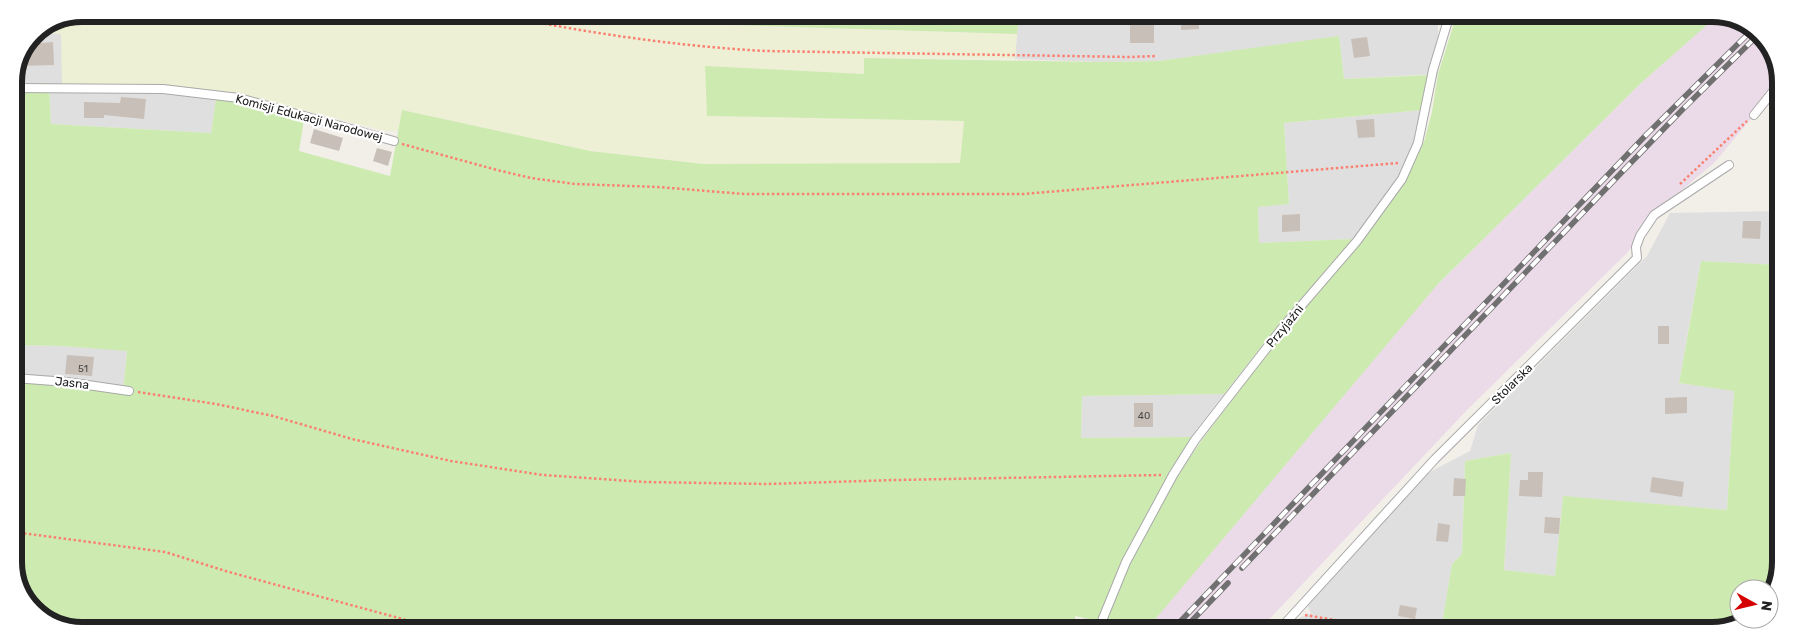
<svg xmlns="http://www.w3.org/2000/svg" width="1794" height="644" font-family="Rubik,sans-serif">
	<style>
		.residential { fill: #e0dfdf }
		.industrial { fill: #ebdbe8 }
		.farmland { fill: #eef0d5 }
		.grass { fill: #cdebb0 }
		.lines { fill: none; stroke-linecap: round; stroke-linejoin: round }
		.stream { stroke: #aad3df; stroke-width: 4 }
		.building { fill: #c7bfb8 }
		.service-casing { stroke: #a9a9a9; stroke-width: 10 }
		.path { stroke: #fa8072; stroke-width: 2.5; stroke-dasharray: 2.5 2.5; stroke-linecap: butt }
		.service { stroke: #fff; stroke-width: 8 }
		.rail-casing { stroke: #707070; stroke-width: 5.5 }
		.rail { stroke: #fff; stroke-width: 4; stroke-dasharray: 11; stroke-linecap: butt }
		.labels { text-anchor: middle; stroke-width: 4.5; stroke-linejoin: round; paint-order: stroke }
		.number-label { font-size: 10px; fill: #4b4948 }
		.street-label { font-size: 12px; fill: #222; stroke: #fff }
		.rim { fill: none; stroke: #222; stroke-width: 6 }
	</style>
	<rect width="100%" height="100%" fill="#f2efe9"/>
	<path class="residential" d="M 1139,16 L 1443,17 L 1438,26 L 1438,74 L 1344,79 L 1339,37 L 1159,61 L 1097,62 L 1015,59 L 1018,20 Z
		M 37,32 L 61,34 L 163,87 L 216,99 L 211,133 L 51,124 L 49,83 L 14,84 L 14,78 L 34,34 Z
		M 1422,110 L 1408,161 L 1369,219 L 1353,239 L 1259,243 L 1258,207 L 1289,203 L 1284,123 Z
		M 1779,211 L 1779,265 L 1701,261 L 1689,326 L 1679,383 L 1734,390 L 1727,510 L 1563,497 L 1555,576 L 1504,570 L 1511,453 L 1465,461 L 1462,554 L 1452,564 L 1441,630 L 1359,629 L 1292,621 L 1311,613 L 1307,605 L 1428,473 L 1470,451 L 1478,425 L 1647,256 L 1670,213 Z
		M 14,345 L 62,346 L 127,350 L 123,392 L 14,381 L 14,391 Z
		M 1224,394 L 1196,430 L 1192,437 L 1081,438 L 1082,396 Z"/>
	<path class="industrial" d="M 1715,17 L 1733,17 L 1766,40 L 1780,76 L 1750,120 L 1714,163 L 1663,206 L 1627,253 L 1468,409 L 1260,629 L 1075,629 L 1090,610 L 1132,574 L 1437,285 L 1640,84 Z"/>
	<path class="farmland" d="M 82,14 L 696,15 L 697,24 L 1017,34 L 1015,59 L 865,58 L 864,74 L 705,66 L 707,116 L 964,121 L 960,164 L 703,164 L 590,151 L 402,110 L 398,131 L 385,131 L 239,94 L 163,87 L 62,84 L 61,34 L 37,32 Z"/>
	<path class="grass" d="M 696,15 L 1139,16 L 1019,20 L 1017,34 L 697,24 Z
		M 1456,17 L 1701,17 L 1708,24 L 1640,84 L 1437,285 L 1147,629 L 1105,629 L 1106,622 L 1130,562 L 1179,473 L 1204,437 L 1286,329 L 1374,226 L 1405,180 L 1424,142 L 1432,112 L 1438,74 Z
		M 1339,36 L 1344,79 L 1429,75 L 1422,110 L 1284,123 L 1289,204 L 1258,207 L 1259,243 L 1353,239 L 1280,323 L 1224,394 L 1082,396 L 1081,438 L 1192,437 L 1144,519 L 1122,563 L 1098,621 L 1075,616 L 1076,629 L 61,627 L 28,604 L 14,566 L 15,381 L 123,392 L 127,351 L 62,346 L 14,345 L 14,84 L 49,83 L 51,124 L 211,133 L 216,99 L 237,102 L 304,119 L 299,151 L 390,176 L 402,110 L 590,151 L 703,164 L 960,163 L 964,121 L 707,116 L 705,66 L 864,74 L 864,58 L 1097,62 L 1159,61 Z
		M 1701,261 L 1779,265 L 1777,583 L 1769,594 L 1769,589 L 1739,589 L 1739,619 L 1745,619 L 1712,630 L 1441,630 L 1452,564 L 1462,554 L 1465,461 L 1511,453 L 1504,570 L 1555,576 L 1563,496 L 1727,510 L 1734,391 L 1679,383 Z
		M 1292,621 L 1359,629 L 1285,629 Z"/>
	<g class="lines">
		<path class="stream" d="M 1716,17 L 1719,20"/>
	</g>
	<path class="building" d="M 1198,17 L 1199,29 L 1181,30 L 1181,19 Z
		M 1130,22 L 1154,22 L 1154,43 L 1130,43 Z
		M 1367,37 L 1370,56 L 1354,58 L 1351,39 Z
		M 53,42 L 54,65 L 23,66 L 23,58 L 30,44 Z
		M 121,97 L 146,99 L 144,119 L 104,115 L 104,118 L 84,118 L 84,102 L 120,103 Z
		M 1374,119 L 1375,137 L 1358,138 L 1356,120 Z
		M 314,129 L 343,138 L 339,151 L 310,143 Z
		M 377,148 L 392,152 L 388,166 L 373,161 Z
		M 1300,214 L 1300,231 L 1282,232 L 1282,215 Z
		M 1743,221 L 1761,221 L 1760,239 L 1742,238 Z
		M 1658,326 L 1669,326 L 1669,344 L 1658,344 Z
		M 67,355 L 94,357 L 92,376 L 65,374 Z
		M 1687,397 L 1687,413 L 1665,414 L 1665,398 Z
		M 1134,403 L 1153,403 L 1153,427 L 1134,427 Z
		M 1528,472 L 1543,472 L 1542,497 L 1519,496 L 1520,480 L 1528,480 Z
		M 1652,477 L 1684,482 L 1682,497 L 1650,492 Z
		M 1454,478 L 1466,479 L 1465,496 L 1453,496 Z
		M 1545,517 L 1560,518 L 1559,534 L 1544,533 Z
		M 1438,523 L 1450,525 L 1448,542 L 1436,541 Z
		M 1400,605 L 1417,608 L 1415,619 L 1398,616 Z"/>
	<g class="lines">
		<defs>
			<path id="service" d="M 14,88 L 163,89 L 239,98 L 394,141
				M 1754,115 L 1778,85
				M 14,378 L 67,382 L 129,391
				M 1100,629 L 1101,623 L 1126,562 L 1173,475 L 1195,440 L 1283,327 L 1357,241 L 1402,179 L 1418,143 L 1433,70 L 1449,17
				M 1280,629 L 1435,459 L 1637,258 L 1636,247 L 1640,236 L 1654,215 L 1729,165"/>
		</defs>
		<use href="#service" class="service-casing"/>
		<path class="path" d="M 500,15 C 587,33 676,46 765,51 L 1129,57 L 1157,56
			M 1765,40 L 1761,43 L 1765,47 L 1768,45
			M 402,144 L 497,170 L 531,178 L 575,184 L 658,187 L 744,194 L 1023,194 L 1398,163
			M 1680,184 L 1747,121
			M 138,392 L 216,404 L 273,416 L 352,439 L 451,461 L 543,475 L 645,482 L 767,484 L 895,480 L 1161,475
			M 14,532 L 165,552 L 229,572 L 421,624 L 448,628
			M 1305,615 L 1394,630
			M 793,628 L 1091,623"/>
		<use href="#service" class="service"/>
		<defs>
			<path id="rail" d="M 1242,568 L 1621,173 L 1682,110 L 1758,35
				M 1173,629 L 1647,134 L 1752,30
				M 1184,629 L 1228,583"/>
		</defs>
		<use href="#rail" class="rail-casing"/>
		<use href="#rail" class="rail"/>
	</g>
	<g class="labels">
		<g class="number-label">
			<text x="83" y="372">51</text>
			<text x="1144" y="419">40</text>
		</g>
		<g class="street-label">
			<text transform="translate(309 118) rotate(15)" y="4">Komisji Edukacji Narodowej</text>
			<text transform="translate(1285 326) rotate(-51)" y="4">Przyjaźni</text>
			<text transform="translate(72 383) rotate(7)" y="4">Jasna</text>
			<text transform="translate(1512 384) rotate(-45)" y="4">Stolarska</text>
		</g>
	</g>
	<path d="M0 0H1794V644H0ZM82 22H1712A60 60 0 0 1 1772 82V562A60 60 0 0 1 1712 622H82A60 60 0 0 1 22 562V82A60 60 0 0 1 82 22Z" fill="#fff" fill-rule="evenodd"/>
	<path class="rim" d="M82 22H1712A60 60 0 0 1 1772 82V562A60 60 0 0 1 1712 622H82A60 60 0 0 1 22 562V82A60 60 0 0 1 82 22Z"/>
	<g transform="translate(1754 604) rotate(98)"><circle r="24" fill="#ffffff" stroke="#a7a7a7"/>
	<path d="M0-4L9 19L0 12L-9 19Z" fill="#d40000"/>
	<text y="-8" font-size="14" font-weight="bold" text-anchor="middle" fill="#222222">N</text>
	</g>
</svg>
